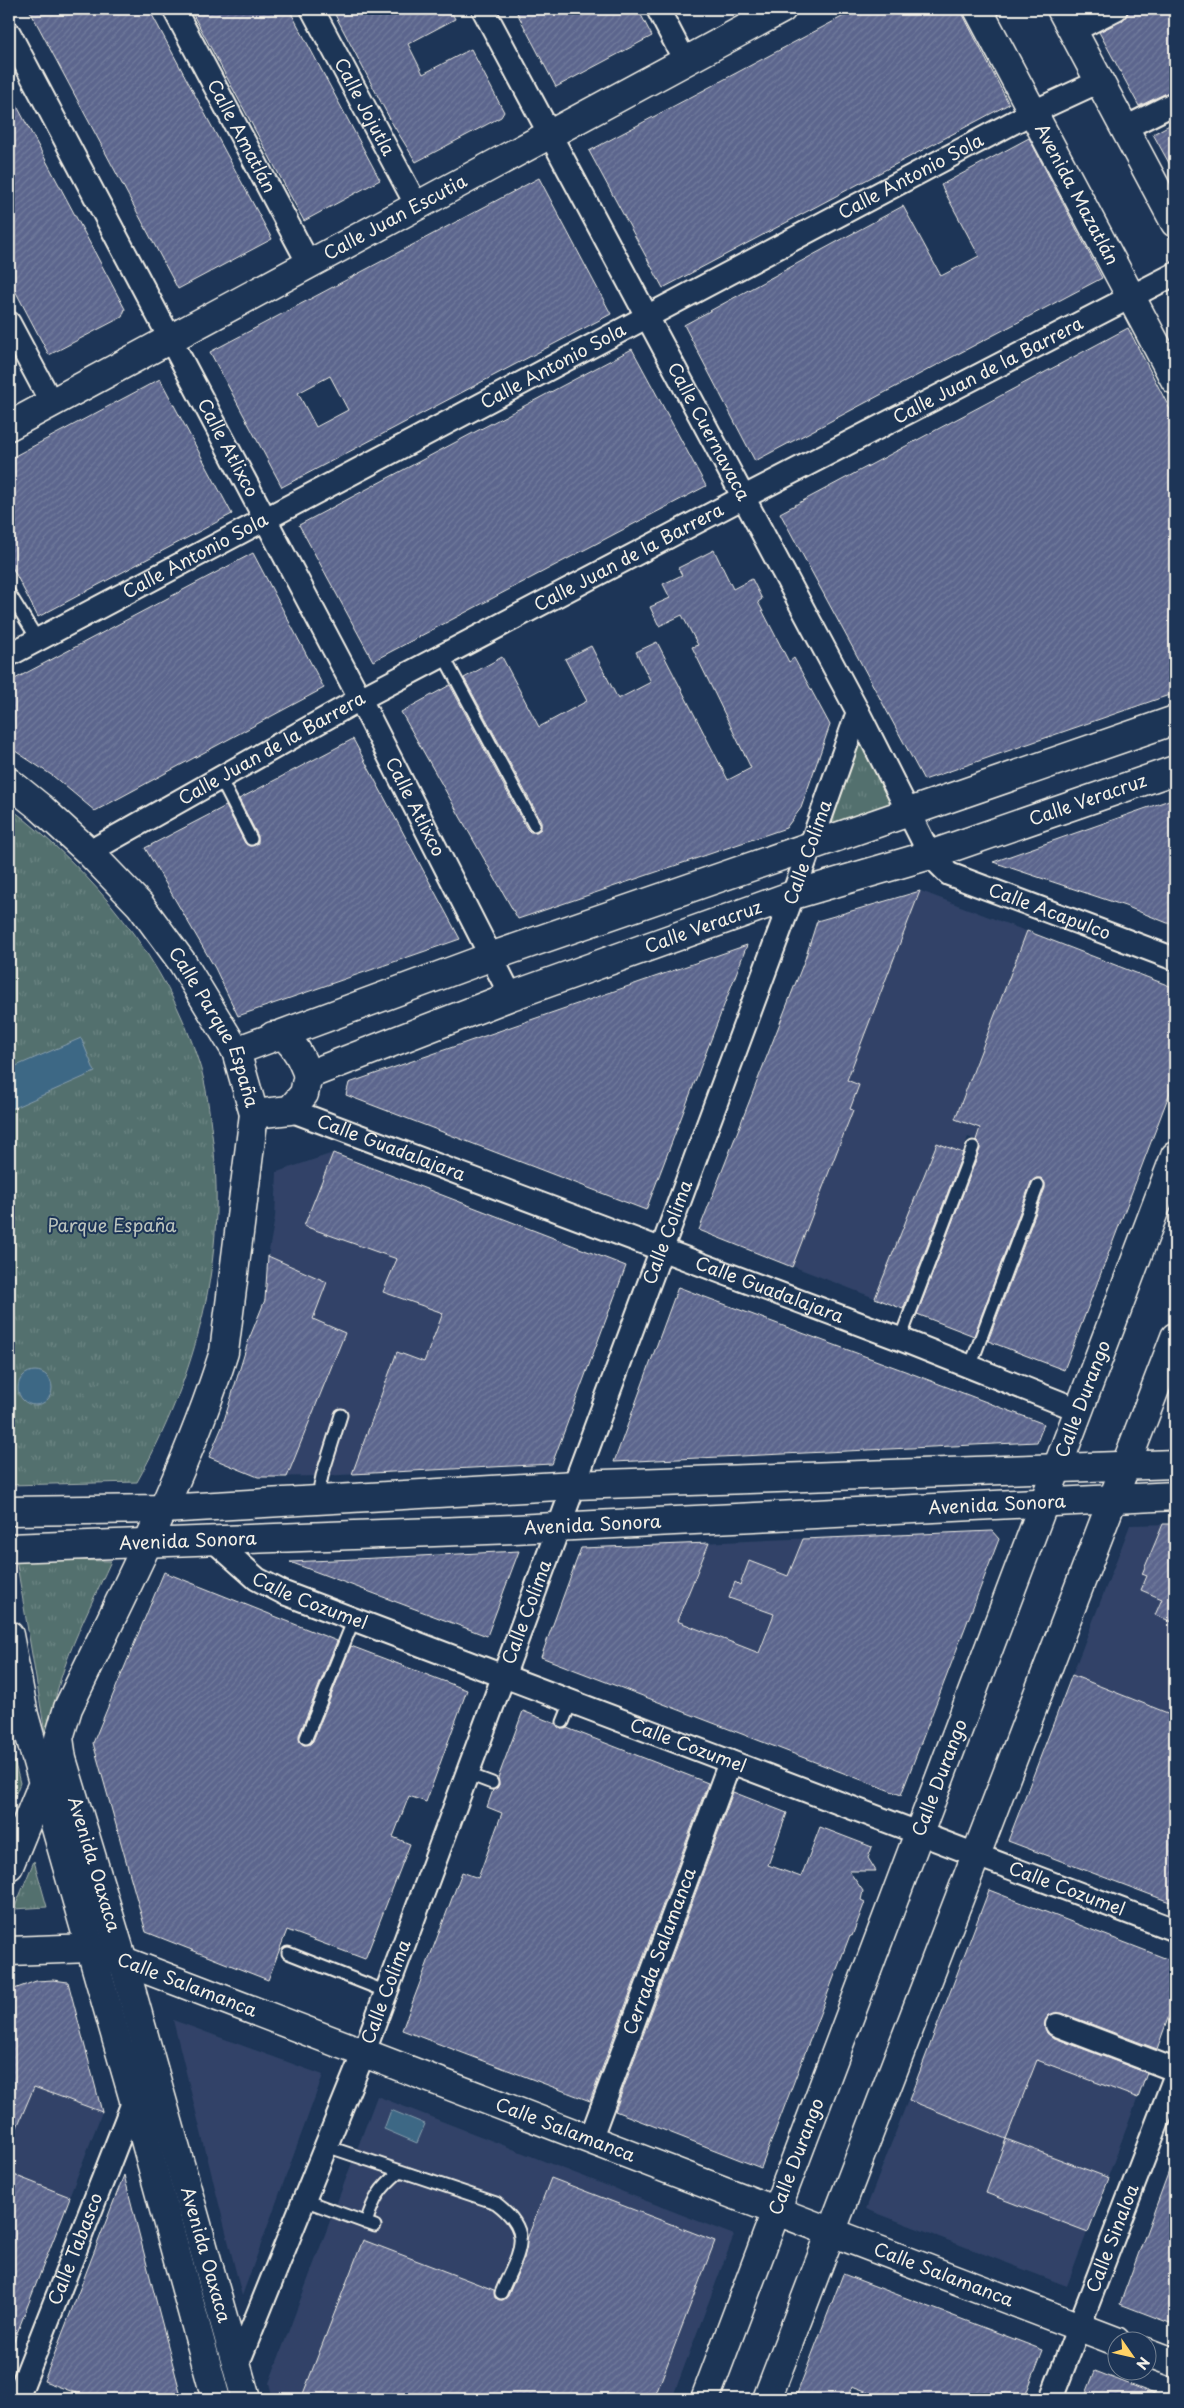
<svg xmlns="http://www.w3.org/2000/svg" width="1184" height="2408" font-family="'Playpen Sans',sans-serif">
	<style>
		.built { fill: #304367 }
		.park { fill: url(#park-tufts); stroke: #a4b0ab }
		.water { fill: #3e6785; stroke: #879ead }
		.building { fill: url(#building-hatch); stroke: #f4f1e8; fill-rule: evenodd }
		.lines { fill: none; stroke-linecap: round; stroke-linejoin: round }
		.lane-casing { stroke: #f4f1e8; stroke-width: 15 }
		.street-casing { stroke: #f4f1e8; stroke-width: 26 }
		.secondary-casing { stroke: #f4f1e8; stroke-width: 31 }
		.primary-casing { stroke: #f4f1e8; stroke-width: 31 }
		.lane { stroke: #1d3557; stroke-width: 11 }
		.street { stroke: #1d3557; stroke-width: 22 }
		.secondary { stroke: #1d3557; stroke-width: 28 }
		.primary { stroke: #1d3557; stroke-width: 28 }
		.labels { text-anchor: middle; stroke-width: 4; stroke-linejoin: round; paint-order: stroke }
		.street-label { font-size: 18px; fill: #f4f1e8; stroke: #1d3557 }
		.park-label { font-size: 18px; fill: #bcc4bd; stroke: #1d3557 }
	</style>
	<defs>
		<pattern id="park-tufts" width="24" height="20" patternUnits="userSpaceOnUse" patternTransform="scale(1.25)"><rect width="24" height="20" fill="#53706e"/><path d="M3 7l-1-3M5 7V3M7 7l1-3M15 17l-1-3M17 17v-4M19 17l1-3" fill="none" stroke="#6c8583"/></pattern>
		<pattern id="building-hatch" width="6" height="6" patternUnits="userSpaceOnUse" patternTransform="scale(1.25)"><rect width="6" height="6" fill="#5b658d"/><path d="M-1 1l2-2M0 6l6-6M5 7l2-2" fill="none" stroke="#737c9d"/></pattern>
	</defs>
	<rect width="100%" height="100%" fill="#1d3557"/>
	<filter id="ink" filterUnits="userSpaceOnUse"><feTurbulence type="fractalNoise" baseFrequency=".02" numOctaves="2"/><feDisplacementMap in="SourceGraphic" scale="10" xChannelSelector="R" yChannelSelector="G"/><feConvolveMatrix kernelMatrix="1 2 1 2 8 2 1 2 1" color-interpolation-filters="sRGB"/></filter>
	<g filter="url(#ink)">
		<path class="built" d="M 921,891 L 1175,988 L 1175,1079 L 1064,1370 L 988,1341 L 1049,1182 L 1033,1177 L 992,1283 L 999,1285 L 978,1338 L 919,1315 L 984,1143 L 968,1137 L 903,1309 L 699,1230 L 805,959 L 817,921 Z
			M 333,1153 L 626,1266 L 552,1464 L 322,1476 L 258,1477 L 209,1457 L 222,1427 L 249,1339 L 265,1300 L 268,1256 L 275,1217 L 277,1172 Z
			M 1175,1524 L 1175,1904 L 1008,1841 L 1130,1525 Z
			M 933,1533 L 906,1599 L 811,1638 L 770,1622 L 729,1729 L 541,1657 L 581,1548 Z
			M 989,1890 L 1175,1962 L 1175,1999 L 1067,2286 L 866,2209 Z
			M 53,1980 L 68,1982 L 102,2112 L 9,2354 L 9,1991 L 36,1981 Z
			M 173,2020 L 323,2075 L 242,2296 Z
			M 377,2096 L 734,2235 L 672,2399 L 273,2399 L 269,2383 Z"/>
		<path class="park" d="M 858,737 L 895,803 L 827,827 Z
			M 9,807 C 93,872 167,959 199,1063 C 207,1086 209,1111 212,1134 C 228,1258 197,1374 137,1482 L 9,1485 Z
			M 16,1559 L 111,1561 C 83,1623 47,1686 49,1756 Z
			M 9,1741 L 20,1783 L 9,1811 Z
			M 34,1861 L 47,1907 L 14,1909 Z"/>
		<path class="water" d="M 81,1038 L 95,1072 L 9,1110 L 9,1069 Z
			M18 1388a17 17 0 1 1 34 0a17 17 0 1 1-34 0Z
			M 391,2110 L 425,2124 L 417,2143 L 384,2129 Z"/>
		<path class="building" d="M 29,9 L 149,9 L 272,239 L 178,289 Z
			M 190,9 L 289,9 L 380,180 L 304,221 Z
			M 332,9 L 450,9 L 455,19 L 408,44 L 423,74 L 471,49 L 504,112 L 501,117 L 416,162 L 392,123 Z
			M 515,9 L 638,9 L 652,36 L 556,87 Z
			M 857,9 L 960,9 L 1009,104 L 663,288 L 589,151 Z
			M 1134,9 L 1175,9 L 1175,89 L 1139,106 L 1099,32 L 1122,21 L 1128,12 Z
			M 9,91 L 125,309 L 122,317 L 49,355 L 9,279 Z
			M 1175,122 L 1175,174 L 1153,134 Z
			M 1029,138 L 1102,278 L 755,461 L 684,325 L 903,206 L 941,276 L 979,256 L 941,185 Z
			M 539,178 L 611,314 L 282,487 L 210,352 ZM 330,376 L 348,410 L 316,427 L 298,393 Z
			M 1128,328 L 1175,419 L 1175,693 L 924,780 L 780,513 Z
			M 632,349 L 706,486 L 373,661 L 299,525 Z
			M 160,379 L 232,514 L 38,617 L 9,561 L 9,459 Z
			M 714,550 L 733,589 L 752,579 L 762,599 L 758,602 L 789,662 L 794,658 L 830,725 L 801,808 L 786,828 L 518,919 L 401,712 L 450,685 L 527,829 L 530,832 L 537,832 L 541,829 L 541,821 L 464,678 L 502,657 L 539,727 L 587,701 L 565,659 L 591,646 L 618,699 L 651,682 L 636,652 L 657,642 L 728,780 L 751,768 L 692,647 L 698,645 L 682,615 L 659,626 L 650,607 L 670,598 L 663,584 L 682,575 L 678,568 Z
			M 253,553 L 324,688 L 95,811 L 53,776 L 9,747 L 9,682 Z
			M 353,739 L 460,939 L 238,1016 L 215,968 L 145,848 L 226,806 L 245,843 L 250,846 L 255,845 L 258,843 L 258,836 L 239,799 Z
			M 1175,798 L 1175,926 L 1125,906 L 993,862 Z
			M 920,891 L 847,1080 L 859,1085 L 850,1109 L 853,1110 L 792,1267 L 699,1230 L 805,959 L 817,921 Z
			M 1027,931 L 1175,988 L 1175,1079 L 1064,1370 L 988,1341 L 1045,1188 L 1045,1183 L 1041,1178 L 1036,1178 L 1031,1182 L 974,1336 L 917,1314 L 980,1149 L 979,1143 L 976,1140 L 980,1128 L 955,1119 Z
			M 747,945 L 646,1210 L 346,1095 L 349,1083 Z
			M 937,1143 L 963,1153 L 903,1309 L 875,1298 Z
			M 333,1153 L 626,1266 L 552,1464 L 352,1474 L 397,1352 L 424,1362 L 443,1313 L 383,1292 L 397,1259 L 304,1226 Z
			M 268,1256 L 327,1282 L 313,1319 L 345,1333 L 287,1477 L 258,1477 L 209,1457 L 222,1427 L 249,1339 L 265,1300 Z
			M 678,1287 L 913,1374 L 1044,1424 L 1037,1442 L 614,1462 Z
			M 1163,1524 L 1175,1524 L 1175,1623 L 1155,1615 L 1162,1599 L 1141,1590 L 1147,1576 L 1142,1574 Z
			M 992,1531 L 999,1539 L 901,1795 L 541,1657 L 581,1548 L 709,1543 L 677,1621 L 759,1653 L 774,1614 L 729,1598 L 735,1582 L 740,1585 L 749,1561 L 788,1576 L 803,1539 Z
			M 519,1551 L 487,1636 L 290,1562 L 419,1556 Z
			M 164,1572 L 337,1641 L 299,1735 L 300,1742 L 304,1745 L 310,1744 L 313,1741 L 351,1646 L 467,1690 L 426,1802 L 409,1796 L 393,1837 L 410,1844 L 365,1959 L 287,1930 L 268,1980 L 146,1932 L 93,1743 Z
			M 1072,1675 L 1175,1716 L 1175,1904 L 1008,1841 Z
			M 523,1711 L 556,1724 L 561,1729 L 567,1728 L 708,1783 L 590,2101 L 402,2030 L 462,1872 L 478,1878 L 502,1813 L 487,1807 L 493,1790 L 499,1785 L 498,1778 Z
			M 733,1792 L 787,1813 L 768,1865 L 801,1877 L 820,1827 L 872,1847 L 868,1858 L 876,1871 L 849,1871 L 863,1891 L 861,1900 L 865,1902 L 852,1936 L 850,1935 L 761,2168 L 615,2111 Z
			M 989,1890 L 1175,1962 L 1175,1999 L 1157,2049 L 1062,2013 L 1049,2015 L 1045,2021 L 1047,2033 L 1052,2037 L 1147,2073 L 1138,2098 L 1037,2060 L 1006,2139 L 909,2100 Z
			M 53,1980 L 68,1982 L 102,2112 L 34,2087 L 9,2146 L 9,1991 L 36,1981 Z
			M 1006,2139 L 1109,2178 L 1088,2232 L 986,2193 Z
			M 1173,2160 L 1175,2160 L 1175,2325 L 1120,2304 Z
			M 9,2173 L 70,2197 L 10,2351 L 9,2350 Z
			M 124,2175 L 159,2312 L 182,2399 L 92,2399 L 44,2381 Z
			M 551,2178 L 715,2241 L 654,2399 L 301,2399 L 363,2240 L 494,2290 L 495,2298 L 502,2300 L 508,2296 L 524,2258 L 527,2239 Z
			M 843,2274 L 1043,2350 L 1024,2399 L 887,2399 L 852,2386 L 847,2399 L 795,2399 Z
			M 1095,2371 L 1165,2398 L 1165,2399 L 1084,2399 Z"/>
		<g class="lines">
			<defs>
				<path id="lane" d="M 9,593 L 38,640
					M 443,655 L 534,825
					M 220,778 L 251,839
					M 900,1339 L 973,1147
					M 970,1367 L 1038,1185
					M 317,1500 L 322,1476 L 341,1415
					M 563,1722 L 571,1702
					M 306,1738 L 354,1619
					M 468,1774 L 492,1783
					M 288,1953 L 387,1992
					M 326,2146 L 496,2203 C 537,2234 517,2254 501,2293
					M 304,2200 L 375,2226
					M 366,2223 C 374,2198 379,2189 399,2172"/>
				<g id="street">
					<path id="s1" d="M 174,9 L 309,264"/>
					<path id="s2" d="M 312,9 L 417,206"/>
					<path id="s3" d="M 483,9 L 858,712 L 930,855 L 949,874 L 1175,959"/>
					<path d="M 658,9 L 685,61"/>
					<path d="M 1073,31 L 1116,9"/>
					<path id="s4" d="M 9,33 L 360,699 L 511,996"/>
					<path d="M 1125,128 L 1175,103"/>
					<path d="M 9,323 L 51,402"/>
					<path id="s5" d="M 9,655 L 1033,112 L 1100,81"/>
					<path id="s6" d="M 89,852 L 360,699 L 744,497 L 1175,274"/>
					<path id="s7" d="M 290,1110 L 900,1339 L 1079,1410"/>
					<path id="s8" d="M 213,1540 L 257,1579 L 284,1593 L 1175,1930"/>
					<path d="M 1057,2025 L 1175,2070"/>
					<path id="s9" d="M 590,2140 L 730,1762"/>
					<path id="s10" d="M 236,2368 L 364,2052 L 793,895 L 858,712"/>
					<path id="s11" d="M 17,2399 L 134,2100"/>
					<path id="s12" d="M 1051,2399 L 1175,2077"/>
				</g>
				<g id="secondary">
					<path id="s13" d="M 978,9 L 1175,380"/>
					<path d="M 1061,9 L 1175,223"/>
					<path id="s14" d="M 9,782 L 40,807 L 89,852 L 140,905 L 182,962 L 236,1051 L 254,1114 L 224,1352 C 185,1476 124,1591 68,1708 L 59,1738 L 62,1759 L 123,1961 L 246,2399"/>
					<path d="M 273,1036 L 285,1037 C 297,1048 302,1060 308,1075"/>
					<path d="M 236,1051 L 490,957 L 1175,720"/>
					<path id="s15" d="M 254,1114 L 290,1110 L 304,1094 L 308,1075 L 511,996 L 793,895 L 930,855 L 1175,770"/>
					<path d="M 9,1511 L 163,1509 L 575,1485 L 1175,1464"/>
					<path id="s16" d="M 9,1548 L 514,1529 L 1175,1496"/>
					<path d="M 43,1783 L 134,2100 L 216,2399"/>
					<path d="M 9,2398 L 13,2399"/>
					<path id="s17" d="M 705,2399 L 1175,1156"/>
					<path d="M 767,2399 L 1175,1337"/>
				</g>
				<g id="primary">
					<path id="s18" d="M 9,426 L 782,9"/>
					<path d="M 9,1635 L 24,1715 L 43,1783 L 9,1866"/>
					<path id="s19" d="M 9,1951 L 90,1948 L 1116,2341"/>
					<path d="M 1146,2352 L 1175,2363"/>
				</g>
			</defs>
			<use href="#lane" class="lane-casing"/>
			<use href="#street" class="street-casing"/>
			<use href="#secondary" class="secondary-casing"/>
			<use href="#primary" class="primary-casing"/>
			<use href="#lane" class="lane"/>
			<use href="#street" class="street"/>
			<use href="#secondary" class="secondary"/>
			<use href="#primary" class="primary"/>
		</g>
	</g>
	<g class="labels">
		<g class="street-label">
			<text dy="6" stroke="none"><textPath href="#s2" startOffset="111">Calle Jojutla</textPath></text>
			<text dy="6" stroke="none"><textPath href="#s1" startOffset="144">Calle Amatlán</textPath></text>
			<text dy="6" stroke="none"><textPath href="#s5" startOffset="1021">Calle Antonio Sola</textPath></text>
			<text dy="6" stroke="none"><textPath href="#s13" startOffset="210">Avenida Mazatlán</textPath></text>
			<text dy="6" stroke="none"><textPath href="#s18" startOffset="439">Calle Juan Escutia</textPath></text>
			<text dy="6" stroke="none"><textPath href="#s5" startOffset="616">Calle Antonio Sola</textPath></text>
			<text dy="6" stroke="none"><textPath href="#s6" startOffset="1020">Calle Juan de la Barrera</textPath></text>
			<text dy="6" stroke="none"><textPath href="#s3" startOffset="479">Calle Cuernavaca</textPath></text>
			<text dy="6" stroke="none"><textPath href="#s4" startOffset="469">Calle Atlixco</textPath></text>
			<text dy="6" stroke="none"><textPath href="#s5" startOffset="211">Calle Antonio Sola</textPath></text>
			<text dy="6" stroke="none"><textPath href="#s6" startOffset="615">Calle Juan de la Barrera</textPath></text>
			<text dy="6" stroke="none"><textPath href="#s6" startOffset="210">Calle Juan de la Barrera</textPath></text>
			<text dy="6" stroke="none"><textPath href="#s15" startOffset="904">Calle Veracruz</textPath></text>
			<text dy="6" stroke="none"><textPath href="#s4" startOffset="874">Calle Atlixco</textPath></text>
			<text dy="6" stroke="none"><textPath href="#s10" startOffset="1620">Calle Colima</textPath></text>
			<text dy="6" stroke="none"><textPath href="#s3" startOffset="1091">Calle Acapulco</textPath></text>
			<text dy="6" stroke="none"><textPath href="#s15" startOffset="499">Calle Veracruz</textPath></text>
			<text dy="6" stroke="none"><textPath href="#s14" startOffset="324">Calle Parque España</textPath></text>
			<text dy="6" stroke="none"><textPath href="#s7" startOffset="108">Calle Guadalajara</textPath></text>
			<text dy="6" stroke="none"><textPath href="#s10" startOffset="1215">Calle Colima</textPath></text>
			<text dy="6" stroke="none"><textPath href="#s7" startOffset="512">Calle Guadalajara</textPath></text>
			<text dy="6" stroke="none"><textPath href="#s17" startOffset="1069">Calle Durango</textPath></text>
			<text dy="6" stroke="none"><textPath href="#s16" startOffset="989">Avenida Sonora</textPath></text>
			<text dy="6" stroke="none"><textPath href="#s16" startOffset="584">Avenida Sonora</textPath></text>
			<text dy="6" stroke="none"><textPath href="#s16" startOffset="179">Avenida Sonora</textPath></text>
			<text dy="6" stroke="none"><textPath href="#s8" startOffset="116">Calle Cozumel</textPath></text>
			<text dy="6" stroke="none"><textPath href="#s10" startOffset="810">Calle Colima</textPath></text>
			<text dy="6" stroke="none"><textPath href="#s8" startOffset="521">Calle Cozumel</textPath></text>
			<text dy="6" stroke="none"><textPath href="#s17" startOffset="664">Calle Durango</textPath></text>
			<text dy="6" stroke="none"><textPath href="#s14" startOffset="1212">Avenida Oaxaca</textPath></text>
			<text dy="6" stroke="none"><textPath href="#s8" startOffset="926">Calle Cozumel</textPath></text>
			<text dy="6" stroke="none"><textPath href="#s9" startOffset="201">Cerrada Salamanca</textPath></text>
			<text dy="6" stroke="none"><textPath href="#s19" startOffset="185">Calle Salamanca</textPath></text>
			<text dy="6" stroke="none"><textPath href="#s10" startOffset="405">Calle Colima</textPath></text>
			<text dy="6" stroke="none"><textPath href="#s19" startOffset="590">Calle Salamanca</textPath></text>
			<text dy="6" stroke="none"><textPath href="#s17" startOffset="259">Calle Durango</textPath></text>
			<text dy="6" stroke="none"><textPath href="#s12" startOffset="172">Calle Sinaloa</textPath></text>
			<text dy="6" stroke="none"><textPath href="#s11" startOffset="161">Calle Tabasco</textPath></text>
			<text dy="6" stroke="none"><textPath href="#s14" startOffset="1618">Avenida Oaxaca</textPath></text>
			<text dy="6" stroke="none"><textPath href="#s19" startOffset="995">Calle Salamanca</textPath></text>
		</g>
		<g class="park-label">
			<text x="112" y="1232">Parque España</text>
		</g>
	</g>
	<rect width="1184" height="2408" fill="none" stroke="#1d3557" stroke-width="30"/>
	<rect x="15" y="15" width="1154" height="2378" fill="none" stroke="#f4f1e8" stroke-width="2" filter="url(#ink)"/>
	<g transform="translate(1132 2356) rotate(124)"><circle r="24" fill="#1d3557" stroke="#738091"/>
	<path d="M0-4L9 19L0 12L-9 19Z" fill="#ffd166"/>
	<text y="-8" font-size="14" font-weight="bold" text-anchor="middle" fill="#f4f1e8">N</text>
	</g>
</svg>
